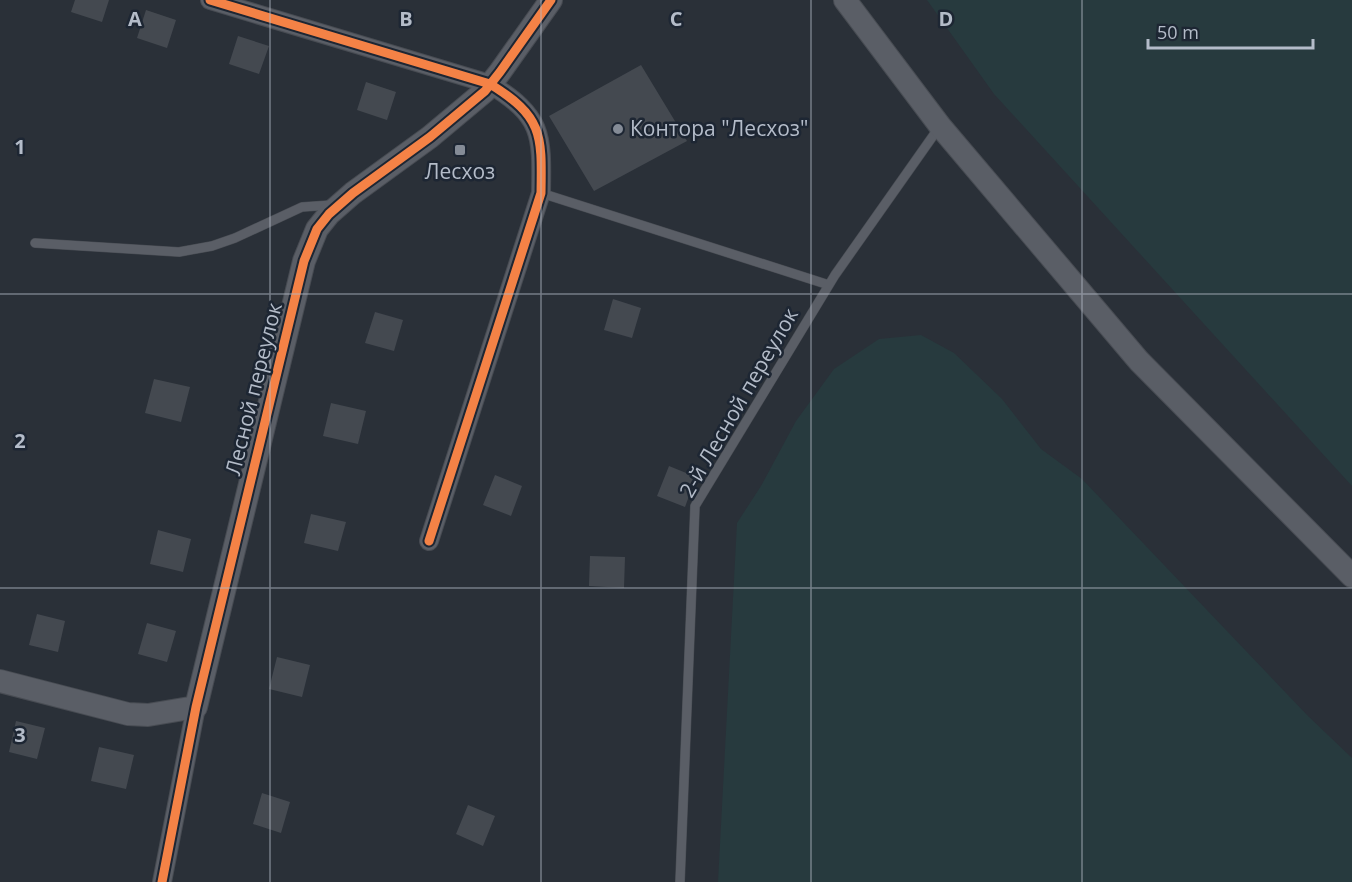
<svg xmlns="http://www.w3.org/2000/svg" width="1352" height="882" font-family="'Open Sans',sans-serif">
	<style>
		.green { fill: #273a3e }
		.building { fill: #444950 }
		.lines { fill: none; stroke-linecap: round; stroke-linejoin: round }
		.service-casing { stroke: #484c53; stroke-width: 10 }
		.minor-casing { stroke: #484c53; stroke-width: 20 }
		.tertiary-casing { stroke: #484c53; stroke-width: 24 }
		.service { stroke: #5a5e66; stroke-width: 9 }
		.minor { stroke: #5a5e66; stroke-width: 18 }
		.tertiary { stroke: #5a5e66; stroke-width: 22 }
		.cycleway-casing { stroke: #1d2633; stroke-width: 13 }
		.cycleway { stroke: #f48246; stroke-width: 9 }
		.grid { fill: none; stroke: #b4bcc9; stroke-width: 1.5; stroke-opacity: 0.55 }
		.poi-dot { fill: #848b96; stroke: #1d2633; stroke-width: 2 }
		.labels { text-anchor: middle; stroke-width: 5; stroke-linejoin: round; paint-order: stroke }
		.poi-label { font-size: 21px; fill: #b4bcc9; stroke: #1d2633; text-anchor: start }
		.street-label { font-size: 21px; fill: #b4bcc9; stroke: #1d2633 }
		.grid-label { font-size: 20px; text-anchor: middle; font-weight: bold; fill: #b4bcc9; stroke: #1d2633; stroke-width: 5; stroke-linejoin: round; paint-order: stroke }
	</style>
	<rect width="100%" height="100%" fill="#2a3038"/>
	<path class="green" d="M 927,0 L 1352,0 L 1352,486 L 994,94 Z
		M 921,335 L 954,353 L 1002,399 L 1041,449 L 1082,479 L 1308,716 L 1352,758 L 1352,882 L 718,882 L 737,523 L 761,486 L 796,421 L 834,369 L 879,339 Z"/>
	<path class="building" d="M 75,0 L 109,0 L 102,22 L 71,12 Z
		M 146,10 L 176,20 L 167,48 L 137,38 Z
		M 238,36 L 269,46 L 259,74 L 229,64 Z
		M 641,65 L 687,141 L 594,191 L 549,116 Z
		M 366,82 L 396,92 L 387,120 L 357,110 Z
		M 613,299 L 641,308 L 632,338 L 604,330 Z
		M 375,312 L 403,320 L 394,351 L 365,343 Z
		M 154,379 L 190,387 L 181,422 L 145,413 Z
		M 331,403 L 366,411 L 358,444 L 323,436 Z
		M 669,466 L 696,477 L 685,507 L 657,496 Z
		M 495,475 L 522,486 L 511,516 L 483,505 Z
		M 311,514 L 346,522 L 338,551 L 304,543 Z
		M 158,530 L 191,539 L 183,572 L 150,564 Z
		M 590,556 L 625,557 L 624,588 L 589,586 Z
		M 37,614 L 65,621 L 58,652 L 29,645 Z
		M 147,623 L 176,631 L 167,662 L 138,654 Z
		M 277,657 L 310,665 L 302,697 L 269,689 Z
		M 16,721 L 45,728 L 37,759 L 9,752 Z
		M 99,747 L 134,755 L 126,789 L 91,781 Z
		M 262,793 L 290,802 L 281,833 L 253,824 Z
		M 468,805 L 495,816 L 483,846 L 456,834 Z"/>
	<g class="lines">
		<defs>
			<path id="service" d="M 541,193 L 829,285
				M 35,243 L 179,252 L 212,246 L 235,238 L 302,207 L 331,205
				M 680,882 L 695,506 L 835,275 L 940,126"/>
			<path id="minor" d="M 210,0 L 490,84 C 543,117 542,134 541,193 L 429,541
				M 162,882 L 196,707"/>
			<path id="tertiary" d="M 845,0 L 940,126 L 1139,361 L 1352,576
				M 0,681 L 128,714 L 148,715 L 196,707 L 304,261 L 317,229 L 329,214 L 353,193 L 430,137 L 485,91 L 500,72 L 551,0"/>
		</defs>
		<use href="#service" class="service-casing"/>
		<use href="#minor" class="minor-casing"/>
		<use href="#tertiary" class="tertiary-casing"/>
		<use href="#service" class="service"/>
		<use href="#minor" class="minor"/>
		<use href="#tertiary" class="tertiary"/>
		<defs>
			<path id="cycleway" d="M 210,0 L 490,84 C 543,117 542,134 541,193 L 429,541
				M 162,882 L 196,707 L 304,261 L 317,229 L 329,214 L 353,193 L 430,137 L 485,91 L 500,72 L 551,0"/>
		</defs>
		<use href="#cycleway" class="cycleway-casing"/>
		<use href="#cycleway" class="cycleway"/>
	</g>
	<path class="grid" d="M 270,0 L 270,882M 541,0 L 541,882M 811,0 L 811,882M 1082,0 L 1082,882M 0,294 L 1352,294M 0,588 L 1352,588"/>
	<g class="poi-dot">
		<circle cx="618" cy="129" r="6"/>
		<rect x="454" y="144" width="12" height="12" rx="3"/>
	</g>
	<g class="labels">
		<g class="poi-label">
			<text x="630" y="136">Контора "Лесхоз"</text>
			<text x="460" y="179" text-anchor="middle">Лесхоз</text>
		</g>
		<g class="street-label">
			<text transform="translate(254 389) rotate(-76)" y="7">Лесной переулок</text>
			<text transform="translate(739 403) rotate(-60)" y="7">2-й Лесной переулок</text>
		</g>
	</g>
	<g class="grid-label">
		<text x="135" y="26">A</text>
		<text x="406" y="26">B</text>
		<text x="676" y="26">C</text>
		<text x="946" y="26">D</text>
		<text x="20" y="154">1</text>
		<text x="20" y="448">2</text>
		<text x="20" y="742">3</text>
	</g>
	<path d="M1148 39v9h165v-9" fill="none" stroke="#b4bcc9" stroke-width="3"/>
	<text x="1157" y="39" font-size="18" fill="#b4bcc9" stroke="#1d2633" stroke-width="4.5" paint-order="stroke">50 m</text>
</svg>
